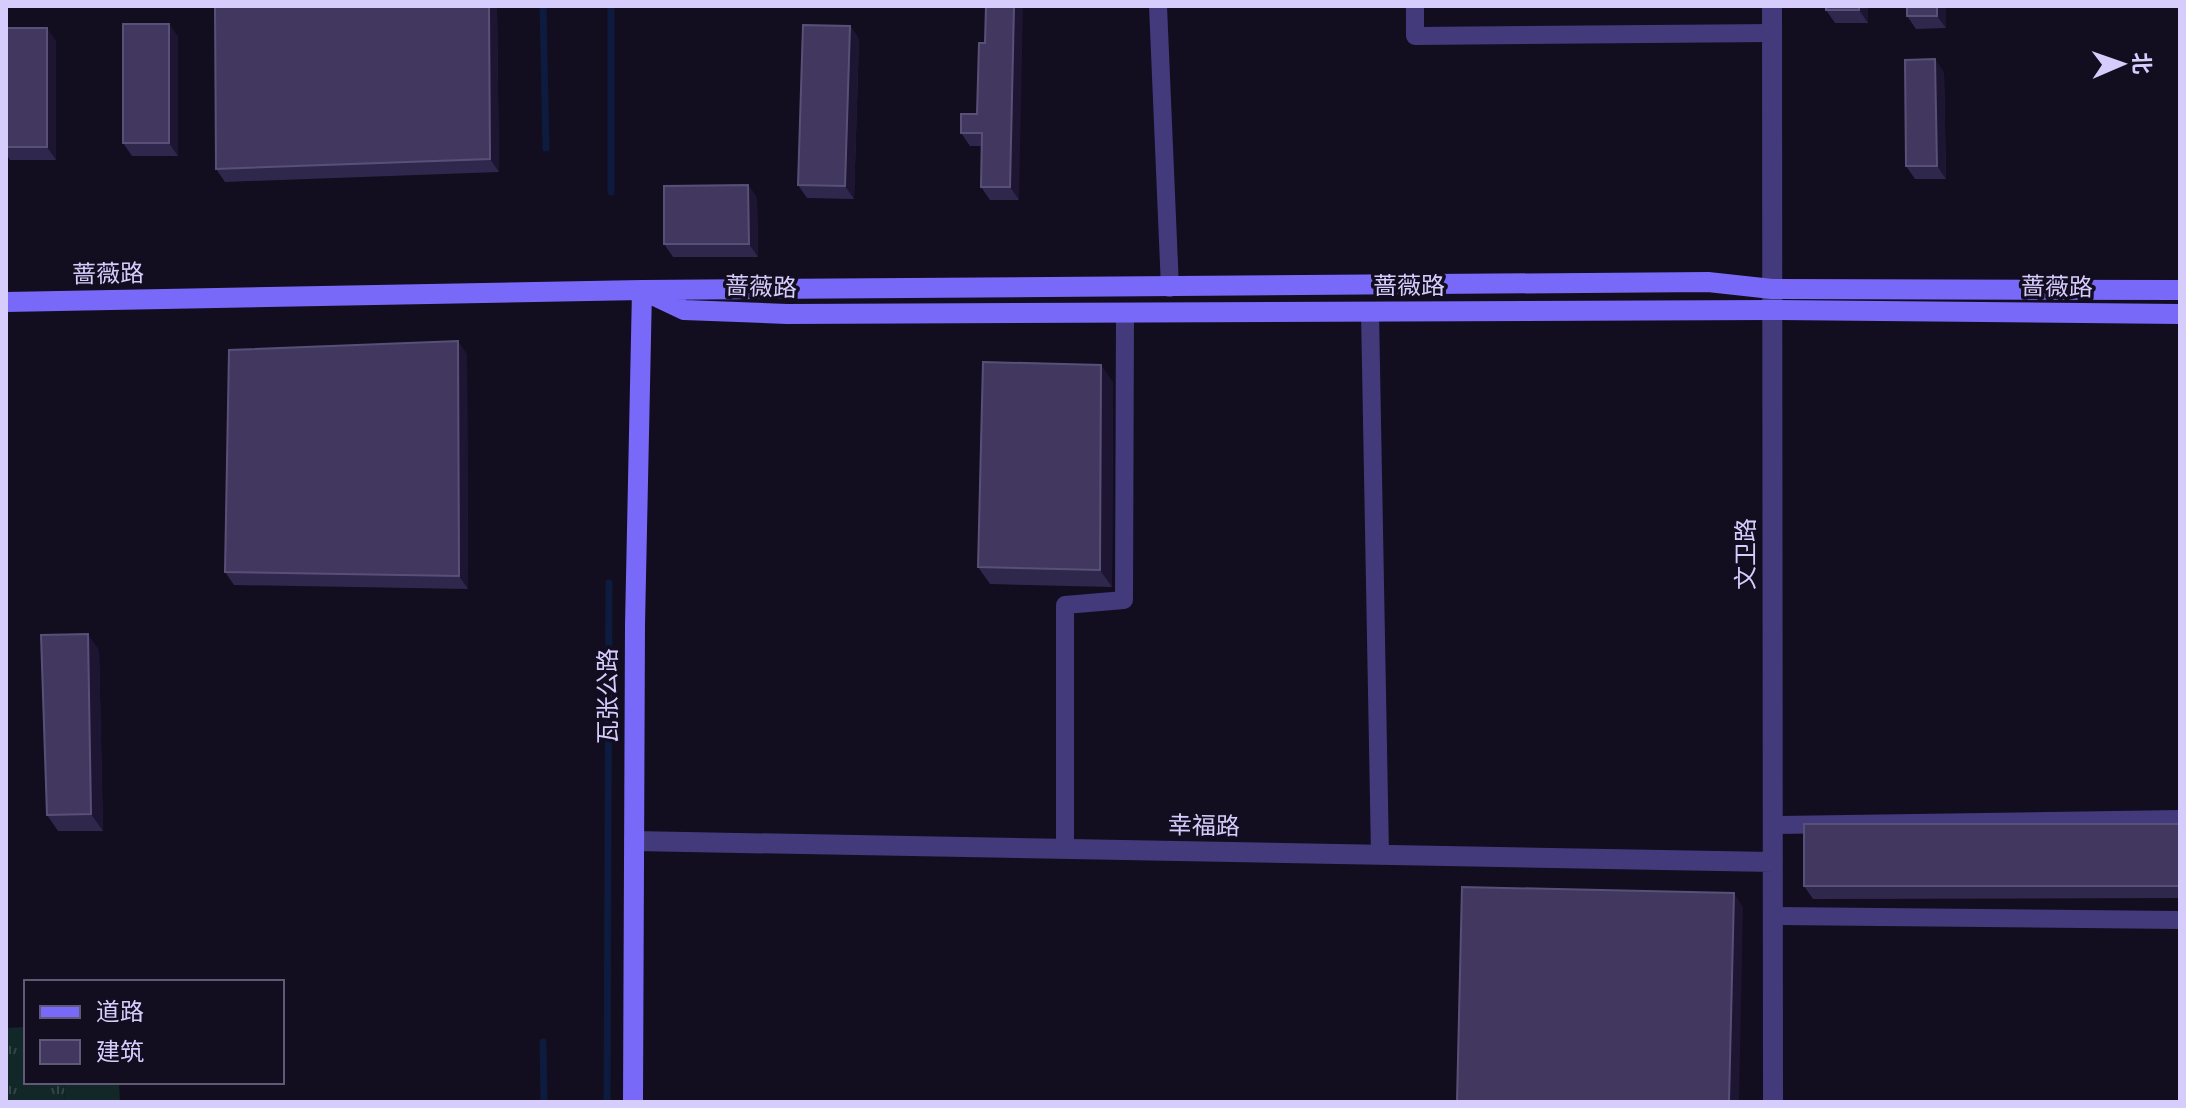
<svg xmlns="http://www.w3.org/2000/svg" width="2186" height="1108" font-family="Poppins,'Noto Sans SC',sans-serif">
	<style>
		.green { fill: #112728 }
		.park { fill: url(#park-tufts) }
		.lines { fill: none; stroke-linecap: round; stroke-linejoin: round }
		.stream { stroke: #0d1b3e; stroke-width: 7 }
		.minor { stroke: #423a7b; stroke-width: 18 }
		.tertiary { stroke: #423a7b; stroke-width: 20 }
		.secondary { stroke: #7869f8; stroke-width: 20 }
		.wall { fill: #30274c }
		.shaded-wall { fill: #1d1532 }
		.building { fill: #42385f; stroke: #595078; stroke-width: 2 }
		.labels { text-anchor: middle; stroke-width: 7; stroke-linejoin: round; paint-order: stroke }
		.street-label { font-size: 24px; fill: #d6cdfd; stroke: #120d1f }
	</style>
	<defs>
		<pattern id="park-tufts" width="24" height="20" patternUnits="userSpaceOnUse" patternTransform="scale(2)"><rect width="24" height="20" fill="#112728"/><path d="M3 7l-1-3M5 7V3M7 7l1-3M15 17l-1-3M17 17v-4M19 17l1-3" fill="none" stroke="#334548"/></pattern>
	</defs>
	<rect width="100%" height="100%" fill="#120d1f"/>
	<path class="green" d="M 64,1082 L 119,1082 L 120,1102 L 65,1102 Z"/>
	<path class="park" d="M 26,1027 L 26,1082 L 64,1082 L 65,1102 L 6,1102 L 6,1028 Z"/>
	<g class="lines">
		<path class="stream" d="M 543,6 L 546,148
			M 611,6 L 611,192
			M 543,1042 L 544,1102
			M 607,1102 L 609,583"/>
		<path class="minor" d="M 1158,6 L 1170,288
			M 1415,6 L 1415,36 L 1772,33
			M 1370,312 L 1380,855
			M 1772,825 L 2180,819
			M 1065,849 L 1065,605 L 1124,600 L 1125,313
			M 1773,916 L 2180,920"/>
		<path class="tertiary" d="M 1772,6 L 1773,1102
			M 634,841 L 1773,862"/>
		<path class="secondary" d="M 646,292 L 684,310 L 787,314 L 1772,310 L 2180,314
			M 6,302 L 642,290 L 1708,282 L 1772,289 L 2180,290
			M 633,1102 L 635,625 L 642,290"/>
	</g>
	<path class="wall" d="M 497,6 L 499,172 L 225,182 L 216,169 Z
		M 1826,6 L 1868,6 L 1868,23 L 1835,23 L 1826,10 Z
		M 1907,6 L 1946,6 L 1946,28 L 1916,29 L 1907,16 Z
		M 169,24 L 178,37 L 178,156 L 132,156 L 123,143 Z
		M 850,26 L 859,39 L 854,199 L 807,198 L 798,185 Z
		M 6,28 L 56,41 L 56,160 L 10,160 L 6,154 Z
		M 1944,72 L 1946,179 L 1915,179 L 1906,166 Z
		M 977,114 L 1019,200 L 990,200 L 981,187 L 982,146 L 970,146 L 961,133 Z
		M 748,185 L 757,198 L 758,257 L 673,257 L 664,244 Z
		M 467,354 L 468,589 L 234,585 L 225,572 Z
		M 1113,382 L 1112,587 L 990,584 L 978,567 Z
		M 99,650 L 103,831 L 58,831 L 47,815 Z
		M 2180,824 L 2180,898 L 1813,899 L 1804,886 Z"/>
	<path class="shaded-wall" d="M 489,6 L 497,6 L 499,172 L 490,159 Z
		M 1014,6 L 1023,6 L 1019,200 L 1010,187 Z
		M 1859,6 L 1868,6 L 1868,23 L 1859,10 Z
		M 1937,6 L 1946,6 L 1946,28 L 1937,16 Z
		M 169,24 L 178,37 L 178,156 L 169,143 Z
		M 850,26 L 859,39 L 854,199 L 845,186 Z
		M 47,28 L 56,41 L 56,160 L 47,147 Z
		M 1935,59 L 1944,72 L 1946,179 L 1937,166 Z
		M 748,185 L 757,198 L 758,257 L 749,244 Z
		M 458,341 L 467,354 L 468,589 L 459,576 Z
		M 1101,365 L 1113,382 L 1112,587 L 1100,570 Z
		M 88,634 L 99,650 L 103,831 L 91,814 Z
		M 1734,893 L 1743,907 L 1739,1102 L 1729,1102 Z"/>
	<path class="building" d="M 215,6 L 489,6 L 490,159 L 216,169 Z
		M 986,6 L 1014,6 L 1010,187 L 981,187 L 982,133 L 961,133 L 961,114 L 977,114 L 979,43 L 985,43 Z
		M 1826,6 L 1859,6 L 1859,10 L 1826,10 Z
		M 1907,6 L 1937,6 L 1937,16 L 1907,16 Z
		M 123,24 L 169,24 L 169,143 L 123,143 Z
		M 803,25 L 850,26 L 845,186 L 798,185 Z
		M 6,28 L 47,28 L 47,147 L 6,147 Z
		M 1935,59 L 1937,166 L 1906,166 L 1905,60 Z
		M 748,185 L 749,244 L 664,244 L 664,186 Z
		M 458,341 L 459,576 L 225,572 L 229,350 Z
		M 983,362 L 1101,365 L 1100,570 L 978,567 Z
		M 88,634 L 91,814 L 47,815 L 41,635 Z
		M 1804,824 L 2180,824 L 2180,886 L 1804,886 Z
		M 1462,887 L 1734,893 L 1729,1102 L 1457,1102 Z"/>
	<g class="labels">
		<g class="street-label">
			<text transform="translate(108 274) rotate(-1)" y="8">蔷薇路</text>
			<text x="1409" y="294">蔷薇路</text>
			<text transform="translate(761 287) rotate(2)" y="8">蔷薇路</text>
			<text transform="translate(2057 287) rotate(1)" y="8">蔷薇路</text>
			<text transform="translate(1746 554) rotate(-90)" y="8">文卫路</text>
			<text transform="translate(608 696) rotate(-90)" y="8">瓦张公路</text>
			<text transform="translate(1204 826) rotate(1)" y="8">幸福路</text>
		</g>
	</g>
	<rect width="2186" height="1108" fill="none" stroke="#d6cdfd" stroke-width="16"/>
	<rect x="24" y="980" width="260" height="104" fill="#120d1f" stroke="#605a78" stroke-width="2"/>
	<rect x="40" y="1006" width="40" height="12" fill="#7869f8" stroke="#605a78" stroke-width="2"/>
	<text x="96" y="1020" font-size="24" fill="#d6cdfd">道路</text>
	<rect x="40" y="1040" width="40" height="24" fill="#42385f" stroke="#605a78" stroke-width="2"/>
	<text x="96" y="1060" font-size="24" fill="#d6cdfd">建筑</text>
	<g transform="translate(2122 64) rotate(88)" stroke="#120d1f" stroke-width="6" paint-order="stroke">
	<path d="M0-6L14 30L0 20L-14 30Z" fill="#d6cdfd"/>
	<text y="-12" font-size="22" font-weight="bold" text-anchor="middle" fill="#d6cdfd">北</text>
	</g>
</svg>
